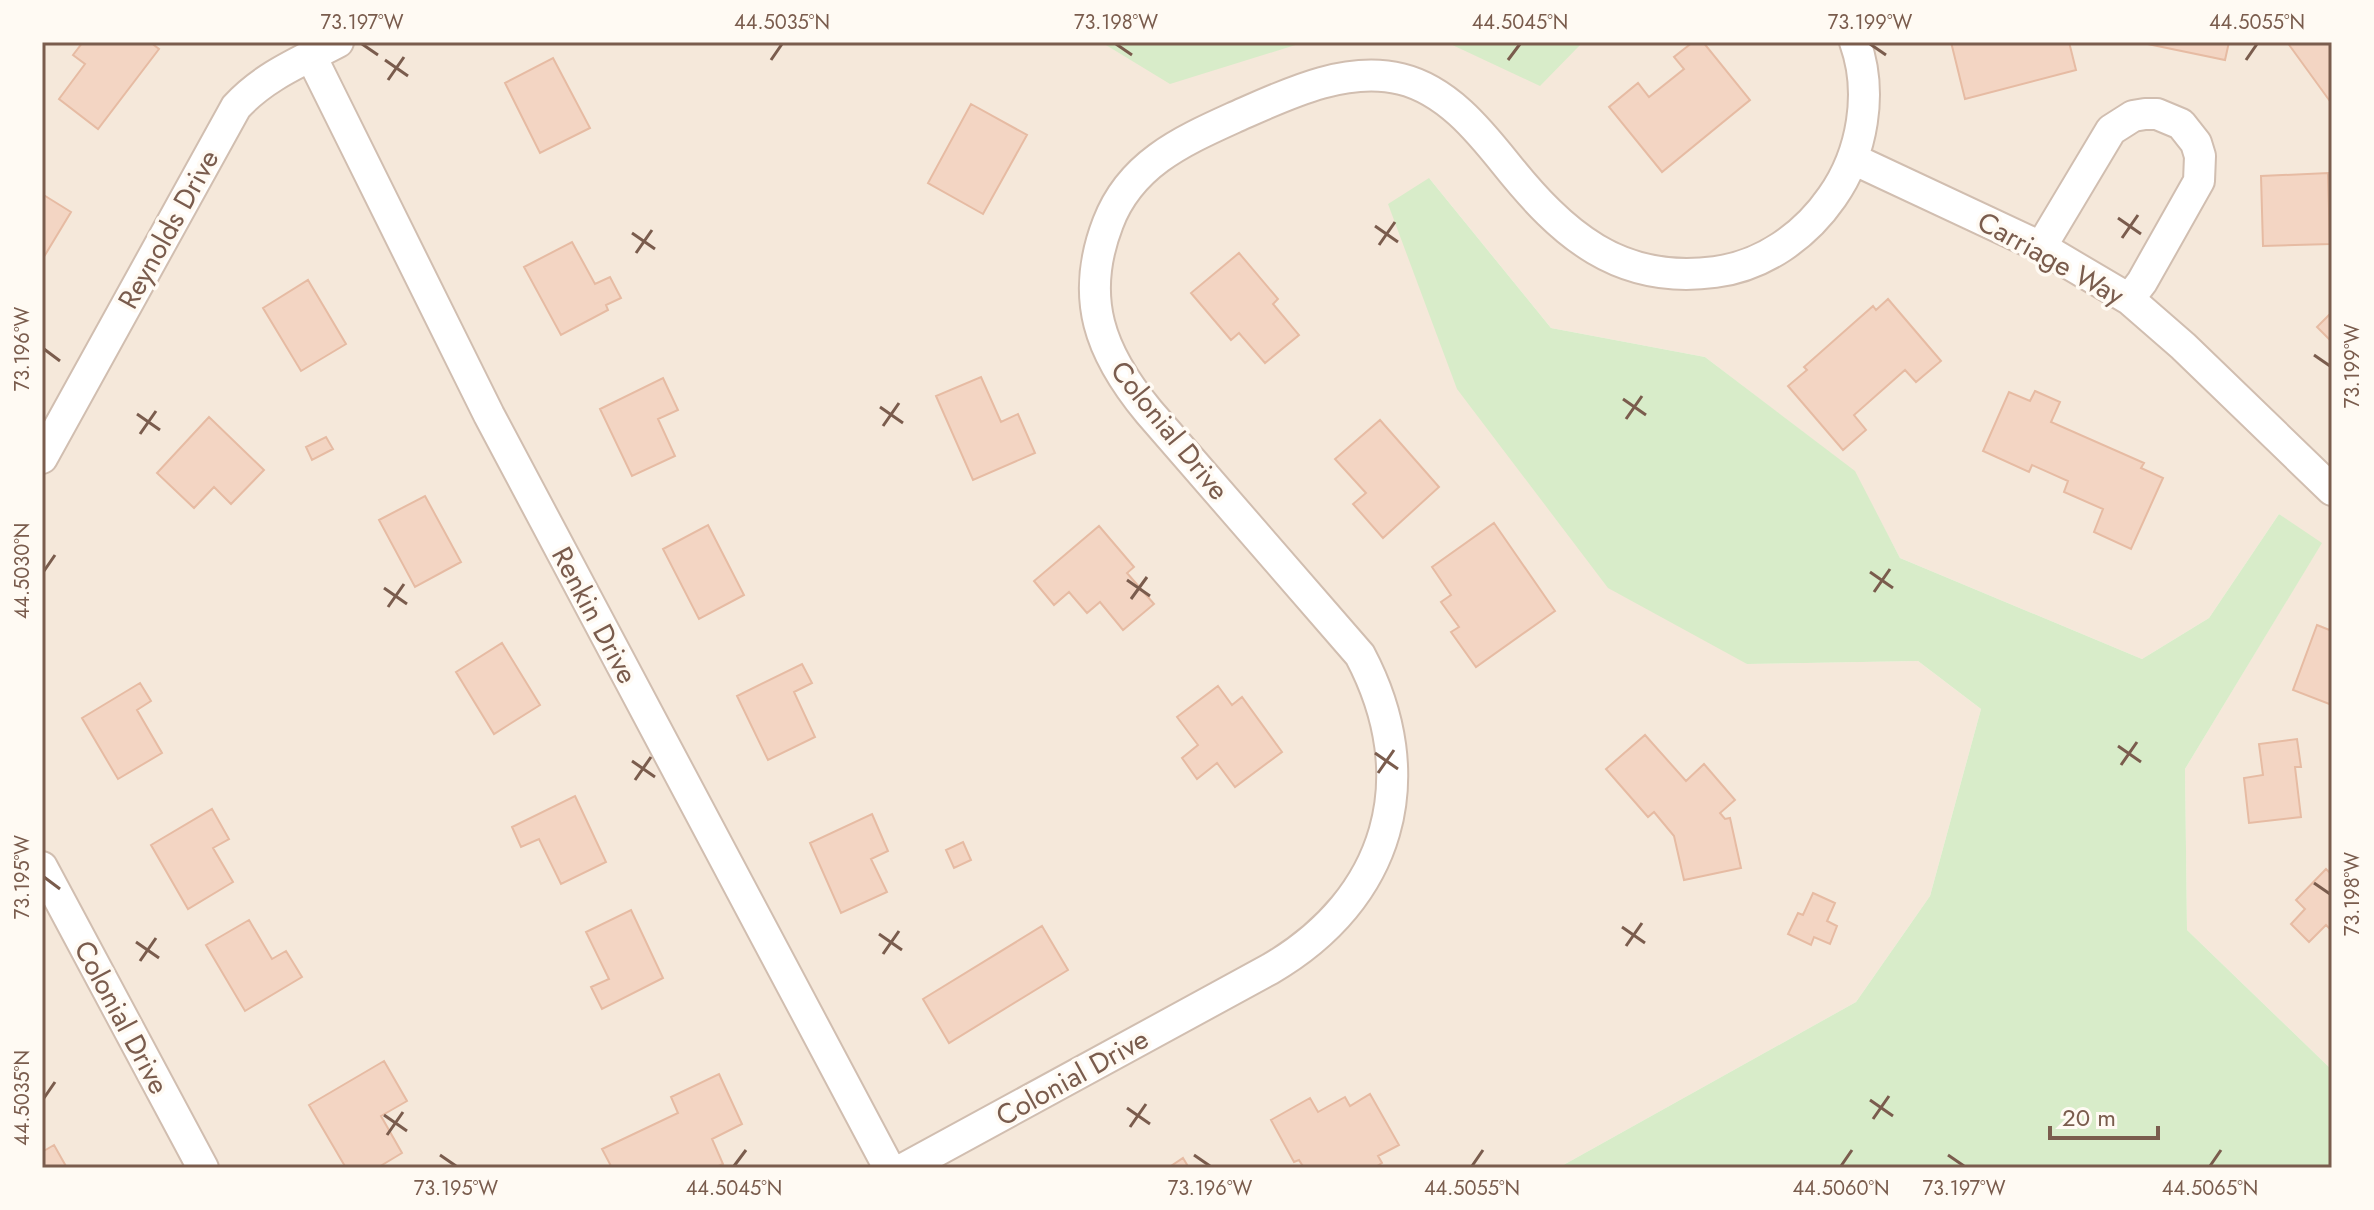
<svg xmlns="http://www.w3.org/2000/svg" width="2374" height="1210" font-family="Jost,sans-serif">
	<style>
		.residential { fill: #f5e8da }
		.green { fill: #d8ecc9 }
		.building { fill: #f3d5c3; stroke: #e6bba3; stroke-width: 2 }
		.lines { fill: none; stroke-linecap: round; stroke-linejoin: round }
		.minor-casing { stroke: #d1beb0; stroke-width: 34 }
		.minor { stroke: #fff; stroke-width: 30 }
		.ticks { fill: none; stroke: #7a5c4d; stroke-width: 3 }
		.labels { text-anchor: middle; stroke-width: 7; stroke-linejoin: round; paint-order: stroke }
		.street-label { font-size: 28px; fill: #7a5c4d; stroke: #fffaf3 }
		.neatline { fill: none; stroke: #7a5c4d; stroke-width: 3 }
		.ticks-label { font-size: 20px; text-anchor: middle; fill: #7a5c4d }
	</style>
	<rect width="100%" height="100%" fill="#fdf6ec"/>
	<path class="residential" d="M 42,42 L 2332,42 L 2332,1070 L 2187,930 L 2185,769 L 2321,544 L 2279,514 L 2209,618 L 2142,659 L 1900,558 L 1854,471 L 1705,357 L 1551,328 L 1429,178 L 1747,664 L 1918,661 L 1981,709 L 1930,896 L 1856,1002 L 1558,1168 L 42,1168 Z"/>
	<path class="green" d="M 1101,42 L 1305,42 L 1170,84 Z
		M 1446,42 L 1583,42 L 1540,86 Z
		M 1429,178 L 1551,328 L 1705,357 L 1855,471 L 1900,558 L 2142,659 L 2209,618 L 2279,514 L 2322,543 L 2185,769 L 2187,930 L 2332,1070 L 2332,1168 L 1558,1168 L 1856,1002 L 1930,896 L 1981,709 L 1918,661 L 1747,664 L 1608,588 L 1457,389 L 1388,204 Z"/>
	<path class="building" d="M 83,42 L 150,42 L 159,49 L 98,129 L 59,99 L 85,64 L 73,55 Z
		M 1693,42 L 1703,42 L 1750,100 L 1662,172 L 1609,107 L 1638,83 L 1649,97 L 1684,69 L 1674,57 Z
		M 1951,42 L 2069,42 L 2076,70 L 1965,99 Z
		M 2138,42 L 2229,42 L 2225,60 Z
		M 2287,42 L 2332,42 L 2332,104 Z
		M 553,58 L 590,128 L 540,153 L 505,83 Z
		M 971,104 L 1027,135 L 983,214 L 928,183 Z
		M 2328,173 L 2330,244 L 2263,246 L 2261,176 Z
		M 42,194 L 71,212 L 42,260 Z
		M 572,242 L 595,284 L 610,277 L 621,298 L 606,305 L 608,310 L 561,335 L 524,267 Z
		M 1239,253 L 1278,299 L 1273,304 L 1299,335 L 1265,363 L 1239,333 L 1231,340 L 1191,293 Z
		M 308,280 L 346,344 L 301,371 L 263,308 Z
		M 1888,299 L 1941,361 L 1916,382 L 1905,370 L 1854,415 L 1866,430 L 1843,450 L 1788,386 L 1807,370 L 1804,367 L 1873,306 L 1876,310 Z
		M 2332,312 L 2332,342 L 2317,327 Z
		M 981,377 L 1001,422 L 1018,414 L 1035,453 L 973,480 L 936,396 Z
		M 663,378 L 678,410 L 658,419 L 675,456 L 632,476 L 600,409 Z
		M 2035,391 L 2060,402 L 2051,422 L 2144,463 L 2141,468 L 2163,478 L 2131,549 L 2094,532 L 2103,509 L 2064,492 L 2068,481 L 2032,465 L 2029,472 L 1983,451 L 2009,392 L 2030,401 Z
		M 209,417 L 264,470 L 231,504 L 214,487 L 194,508 L 157,473 Z
		M 1380,420 L 1439,487 L 1383,538 L 1353,504 L 1366,493 L 1335,459 Z
		M 326,437 L 333,449 L 312,460 L 306,447 Z
		M 425,496 L 461,562 L 415,587 L 379,520 Z
		M 1494,523 L 1555,611 L 1476,667 L 1451,632 L 1459,627 L 1441,602 L 1451,595 L 1432,567 Z
		M 708,525 L 744,595 L 699,619 L 663,549 Z
		M 1099,526 L 1134,567 L 1127,573 L 1154,604 L 1123,630 L 1100,602 L 1087,613 L 1069,592 L 1054,605 L 1034,581 Z
		M 2317,625 L 2332,631 L 2332,705 L 2293,690 Z
		M 502,643 L 540,705 L 494,734 L 456,672 Z
		M 802,664 L 812,683 L 794,692 L 815,737 L 768,760 L 737,696 Z
		M 140,683 L 151,701 L 137,710 L 162,753 L 118,779 L 82,718 Z
		M 1218,686 L 1232,705 L 1242,697 L 1282,752 L 1235,787 L 1217,763 L 1197,779 L 1182,758 L 1198,745 L 1177,717 Z
		M 1645,735 L 1686,781 L 1704,764 L 1735,800 L 1720,813 L 1725,819 L 1730,818 L 1741,868 L 1684,880 L 1674,836 L 1654,812 L 1648,817 L 1606,769 Z
		M 2297,739 L 2301,767 L 2295,767 L 2301,817 L 2249,823 L 2244,778 L 2263,775 L 2259,744 Z
		M 575,796 L 606,862 L 561,884 L 539,839 L 521,847 L 512,827 Z
		M 212,809 L 229,839 L 213,848 L 233,882 L 188,909 L 151,845 Z
		M 872,814 L 888,851 L 871,859 L 887,892 L 841,913 L 810,843 Z
		M 963,842 L 971,860 L 954,868 L 946,850 Z
		M 2326,869 L 2332,875 L 2332,931 L 2326,925 L 2309,942 L 2291,924 L 2305,909 L 2296,900 Z
		M 1813,893 L 1835,903 L 1827,921 L 1837,926 L 1830,944 L 1814,937 L 1811,945 L 1788,934 L 1798,913 L 1803,915 Z
		M 631,910 L 663,978 L 602,1009 L 591,987 L 609,979 L 586,932 Z
		M 249,920 L 272,959 L 286,951 L 302,977 L 245,1011 L 206,945 Z
		M 1042,926 L 1068,970 L 949,1043 L 923,999 Z
		M 384,1061 L 407,1101 L 381,1116 L 402,1153 L 377,1168 L 346,1168 L 309,1105 Z
		M 719,1074 L 742,1124 L 712,1139 L 723,1164 L 714,1168 L 612,1168 L 602,1149 L 678,1113 L 671,1097 Z
		M 1370,1094 L 1399,1145 L 1378,1156 L 1382,1163 L 1374,1168 L 1304,1168 L 1299,1160 L 1294,1162 L 1271,1120 L 1310,1098 L 1318,1112 L 1345,1097 L 1350,1106 Z
		M 54,1145 L 67,1168 L 42,1168 L 42,1152 Z
		M 1183,1158 L 1189,1168 L 1168,1168 Z"/>
	<g class="lines">
		<defs>
			<path id="minor" d="M 311,56 L 489,415 L 889,1168
				M 1853,159 L 2041,247 L 2129,299 L 2183,346 L 2332,490
				M 2041,247 L 2111,130 L 2133,116 L 2145,114 L 2157,114 L 2181,124 L 2196,143 L 2200,156 L 2199,181 L 2142,282 L 2129,299
				M 42,458 L 236,107 C 264,76 302,61 338,42
				M 42,867 L 203,1168
				M 905,1168 L 1270,969 C 1390,899 1425,778 1360,655 L 1149,412 C 1100,353 1079,298 1108,223 C 1130,165 1180,142 1233,118 C 1283,96 1344,65 1401,79 C 1446,90 1478,129 1506,164 C 1562,234 1619,285 1715,272 C 1763,266 1805,236 1832,197 C 1863,153 1873,92 1855,42"/>
		</defs>
		<use href="#minor" class="minor-casing"/>
		<use href="#minor" class="minor"/>
	</g>
	<path class="ticks" d="M 362,44 L 378,55M 1116,44 L 1132,55M 1870,44 L 1886,55M 385,60 L 408,76M 771,60 L 782,44M 1508,60 L 1520,44M 2246,60 L 2257,44M 388,80 L 404,57M 2118,218 L 2141,234M 1375,226 L 1398,242M 632,233 L 655,249M 2122,238 L 2138,215M 1379,245 L 1395,222M 636,253 L 652,230M 44,349 L 60,361M 2314,355 L 2330,366M 1623,399 L 1646,415M 880,407 L 903,423M 137,414 L 160,430M 1626,419 L 1642,396M 883,426 L 899,403M 140,434 L 156,411M 44,571 L 55,555M 1870,572 L 1893,588M 1127,580 L 1150,596M 384,588 L 407,604M 1874,592 L 1890,569M 1131,599 L 1147,577M 388,607 L 404,584M 2118,746 L 2141,762M 1375,753 L 1398,769M 632,761 L 655,777M 2121,765 L 2137,742M 1378,773 L 1394,750M 635,780 L 651,757M 44,877 L 60,889M 2314,883 L 2330,894M 1622,927 L 1645,943M 879,934 L 902,950M 136,942 L 159,958M 1626,946 L 1642,923M 883,954 L 899,931M 140,961 L 156,938M 44,1098 L 55,1082M 1870,1100 L 1893,1116M 1127,1108 L 1150,1124M 384,1115 L 407,1131M 1873,1119 L 1889,1096M 1130,1127 L 1146,1104M 387,1135 L 403,1112M 440,1155 L 456,1166M 1194,1155 L 1210,1166M 1948,1155 L 1964,1166M 734,1166 L 746,1150M 1472,1166 L 1483,1150M 1841,1166 L 1852,1150M 2210,1166 L 2221,1150"/>
	<g class="labels">
		<g class="street-label">
			<text transform="translate(168 229) rotate(-61)" y="10">Reynolds Drive</text>
			<text transform="translate(2051 258) rotate(29)" y="10">Carriage Way</text>
			<text transform="translate(1170 430) rotate(51)" y="10">Colonial Drive</text>
			<text transform="translate(595 615) rotate(62)" y="10">Renkin Drive</text>
			<text transform="translate(122 1017) rotate(62)" y="10">Colonial Drive</text>
			<text transform="translate(1072 1077) rotate(-29)" y="10">Colonial Drive</text>
		</g>
	</g>
	<rect width="2374" height="1210" fill="none" stroke="#fffaf3" stroke-width="88"/>
	<path d="M2050 1126v12h108v-12" fill="none" stroke="#7a5c4d" stroke-width="4"/>
	<text x="2062" y="1126" font-size="24" fill="#7a5c4d" stroke="#fffaf3" stroke-width="6" paint-order="stroke">20 m</text>
	<rect x="44" y="44" width="2286" height="1122" class="neatline"/>
	<g class="ticks-label">
		<text x="362" y="29">73.197°W</text>
		<text x="782" y="29">44.5035°N</text>
		<text x="1116" y="29">73.198°W</text>
		<text x="1520" y="29">44.5045°N</text>
		<text x="1870" y="29">73.199°W</text>
		<text x="2257" y="29">44.5055°N</text>
		<text transform="translate(22 349) rotate(-90)" y="7">73.196°W</text>
		<text transform="translate(2352 366) rotate(-90)" y="7">73.199°W</text>
		<text transform="translate(22 571) rotate(-90)" y="7">44.5030°N</text>
		<text transform="translate(22 877) rotate(-90)" y="7">73.195°W</text>
		<text transform="translate(2352 894) rotate(-90)" y="7">73.198°W</text>
		<text transform="translate(22 1098) rotate(-90)" y="7">44.5035°N</text>
		<text x="456" y="1195">73.195°W</text>
		<text x="734" y="1195">44.5045°N</text>
		<text x="1210" y="1195">73.196°W</text>
		<text x="1472" y="1195">44.5055°N</text>
		<text x="1841" y="1195">44.5060°N</text>
		<text x="1964" y="1195">73.197°W</text>
		<text x="2210" y="1195">44.5065°N</text>
	</g>
</svg>
